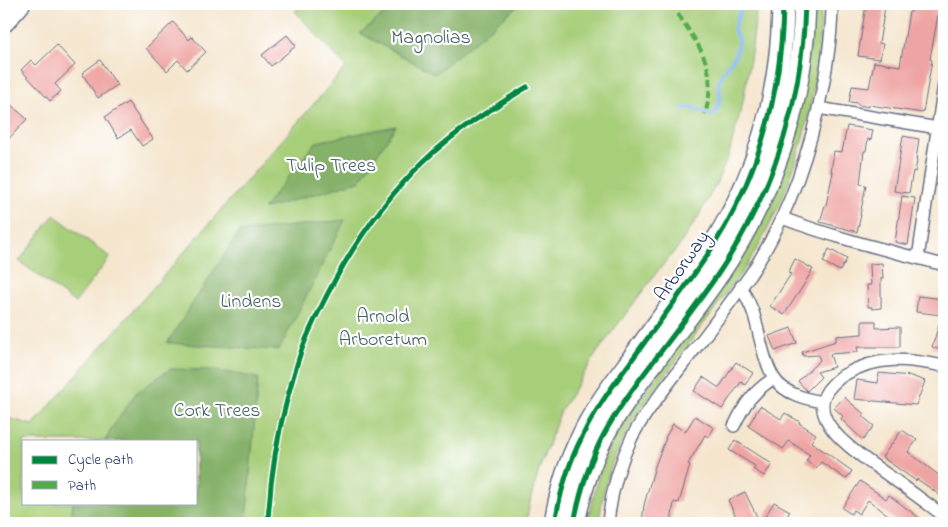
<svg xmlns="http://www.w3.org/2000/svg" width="948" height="527" font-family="'Indie Flower',sans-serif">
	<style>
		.green { fill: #a7ce79; stroke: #617e6c; fill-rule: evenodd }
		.forest { fill: #85b169; stroke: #507064 }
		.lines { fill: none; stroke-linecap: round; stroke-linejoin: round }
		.stream { stroke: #85b7f2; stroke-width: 4 }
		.building { fill: #eea4a3 }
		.street-casing { stroke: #676f84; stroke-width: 14 }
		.highway-casing { stroke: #676f84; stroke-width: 24 }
		.street { stroke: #fff; stroke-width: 11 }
		.highway { stroke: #fff; stroke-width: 21 }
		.quiet { stroke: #52ab49; stroke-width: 4; stroke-dasharray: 8 4; stroke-linecap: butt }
		.cycleway-casing { stroke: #fff; stroke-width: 8 }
		.cycleway { stroke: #00873e; stroke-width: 5 }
		.labels { text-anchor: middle; stroke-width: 4.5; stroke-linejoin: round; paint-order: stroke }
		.park-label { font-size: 20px; fill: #455f66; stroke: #fff }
		.street-label { font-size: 20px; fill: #1b2f5e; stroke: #fff }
	</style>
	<rect width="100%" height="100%" fill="#fff"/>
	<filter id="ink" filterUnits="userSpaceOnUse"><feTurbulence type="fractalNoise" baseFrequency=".02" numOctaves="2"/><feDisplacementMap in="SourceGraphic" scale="10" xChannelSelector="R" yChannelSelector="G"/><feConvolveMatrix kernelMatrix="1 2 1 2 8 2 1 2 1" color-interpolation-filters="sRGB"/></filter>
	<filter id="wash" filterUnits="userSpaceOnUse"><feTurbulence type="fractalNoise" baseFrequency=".0096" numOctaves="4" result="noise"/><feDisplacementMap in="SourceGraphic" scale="20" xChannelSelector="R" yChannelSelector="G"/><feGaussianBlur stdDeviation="1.12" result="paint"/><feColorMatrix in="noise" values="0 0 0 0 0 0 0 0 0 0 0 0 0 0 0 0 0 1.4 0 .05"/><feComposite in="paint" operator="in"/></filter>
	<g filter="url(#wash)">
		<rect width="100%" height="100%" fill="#f4e5cc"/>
		<path class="green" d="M 305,4 L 757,4 L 752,47 L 743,102 L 728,157 L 715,186 L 698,217 L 679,246 L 657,272 L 598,351 L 573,391 L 561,410 L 542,461 L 531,497 L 526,523 L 4,523 L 4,417 L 33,425 L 346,67 L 295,11 ZM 24,441 L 196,441 L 196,503 L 24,503 Z
			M 812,4 L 821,4 C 820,97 796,190 745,268 L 634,418 C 624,437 614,456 608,476 C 603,491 601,508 599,523 L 587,523 L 600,470 L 609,449 L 627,417 L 737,266 L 755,236 L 770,204 L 781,178 L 790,151 Z
			M 54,215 L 110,257 L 75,303 L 19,261 Z"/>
		<path class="forest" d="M 397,4 L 520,4 L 435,74 L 360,33 Z
			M 396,126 L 359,181 L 263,209 L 316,142 Z
			M 345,220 L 279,350 L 167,343 L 239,232 Z
			M 170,369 L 215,370 L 258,378 L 246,523 L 70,523 L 73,503 L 196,503 L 196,441 L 105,441 L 112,428 L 136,393 Z"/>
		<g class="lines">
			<path class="stream" d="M 683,108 L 693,108 L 712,115 L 715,114 L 718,107 L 720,98 L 719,81 L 723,73 L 733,59 L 737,50 L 738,39 L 734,30 L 738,16 L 744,4"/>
		</g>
		<g id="blocks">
			<path class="building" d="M 866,4 L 882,4 L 881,7 L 885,7 L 879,43 L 883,44 L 880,59 L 858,56 Z
				M 913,4 L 941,4 L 940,15 L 938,15 L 930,59 L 932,60 L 923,113 L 869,105 L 869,107 L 858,105 L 858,103 L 849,102 L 852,86 L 869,88 L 874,62 L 900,66 L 909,12 L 911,12 Z
				M 173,22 L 189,40 L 192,37 L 206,52 L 187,70 L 178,60 L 167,71 L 146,48 Z
				M 287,35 L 296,46 L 271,66 L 262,55 Z
				M 57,45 L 75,65 L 55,84 L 61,91 L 50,101 L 21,70 L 31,60 L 36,65 Z
				M 100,60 L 117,85 L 98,98 L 82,73 Z
				M 128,102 L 153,139 L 142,146 L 131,130 L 118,138 L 105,117 Z
				M 10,104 L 27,119 L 4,144 L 4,111 Z
				M 847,126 L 873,130 L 871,140 L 868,139 L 866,151 L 864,151 L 860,184 L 866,185 L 860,215 L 861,215 L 857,232 L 820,222 L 825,205 L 826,205 L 833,172 L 831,172 L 834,151 L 842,152 Z
				M 903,136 L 919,139 L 916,160 L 917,161 L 915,172 L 913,171 L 909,193 L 894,191 Z
				M 902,196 L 915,198 L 908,245 L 895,242 Z
				M 829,249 L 847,259 L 840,271 L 823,262 Z
				M 795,259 L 813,269 L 803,286 L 784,315 L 770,306 L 791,274 L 788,273 Z
				M 882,263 L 883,278 L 881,278 L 881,308 L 872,309 L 872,307 L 868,307 L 867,285 L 871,285 L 870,264 Z
				M 918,296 L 944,299 L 944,351 L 932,347 L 942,315 L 916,312 Z
				M 862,321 L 876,321 L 876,328 L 900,327 L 900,347 L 857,347 L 858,352 L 830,354 L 834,367 L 817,372 L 821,377 L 807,391 L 798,381 L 820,360 L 818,355 L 803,356 L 802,352 L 836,341 L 836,336 L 862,334 Z
				M 791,328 L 797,343 L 775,351 L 769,336 Z
				M 736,362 L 753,373 L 745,385 L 741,382 L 722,409 L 694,391 L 703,377 L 719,388 Z
				M 879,373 L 911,376 L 925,381 L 916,405 L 854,399 L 857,380 L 878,383 Z
				M 844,397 L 864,414 L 862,416 L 874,426 L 863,440 L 841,419 L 843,416 L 834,408 Z
				M 760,406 L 781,419 L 785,413 L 800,422 L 799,423 L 816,434 L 811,442 L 852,471 L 846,479 L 821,462 L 816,468 L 806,461 L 810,455 L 789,441 L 783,449 L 748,426 Z
				M 695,416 L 714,428 L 708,437 L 705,435 L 688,464 L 690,465 L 679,503 L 674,502 L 671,523 L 642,523 L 644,505 L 655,466 L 666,438 L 665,438 L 673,424 L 685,432 Z
				M 902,430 L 917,440 L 908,452 L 944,479 L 944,498 L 917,479 L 916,481 L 882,457 Z
				M 735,440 L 772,464 L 764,476 L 753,469 L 755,466 L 729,450 Z
				M 860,481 L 886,499 L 889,495 L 926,523 L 899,523 L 868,500 L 859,514 L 853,510 L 851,514 L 842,508 Z
				M 745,492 L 760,523 L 739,523 L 728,500 Z
				M 774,502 L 790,511 L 783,523 L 761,523 Z"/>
		</g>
	</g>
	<g filter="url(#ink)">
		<use href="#blocks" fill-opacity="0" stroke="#676f84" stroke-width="1"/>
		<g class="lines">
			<defs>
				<path id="street" d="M 818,108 L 944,129
					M 782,218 C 835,238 890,251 944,265
					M 918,258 L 944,84
					M 741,286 C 745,295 751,305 754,315 C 760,335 763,360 774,378 C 784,394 806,399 822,402
					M 944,366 C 908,359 878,355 844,375 C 840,377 836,381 832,385 C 799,418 861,456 885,473 C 905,487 925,502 944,516
					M 734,426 C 745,403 753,392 774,378
					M 608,523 C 611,493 619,464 632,437 C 644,414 660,395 675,375 C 700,342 726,309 750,275 C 788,218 810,153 823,86 C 828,59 832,32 832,4"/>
				<path id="highway" d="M 4,21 L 19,4
					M 555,523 C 560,493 568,464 582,437 C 594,411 612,387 629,364 C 654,329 680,295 704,260 C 757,183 782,97 783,4
					M 574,523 C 580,492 589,462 604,434 C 616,412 631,391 646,371 C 671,338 697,305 720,271 C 774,190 803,100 805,4"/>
			</defs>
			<use href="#street" class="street-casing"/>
			<use href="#highway" class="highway-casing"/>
			<use href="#street" class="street"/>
			<use href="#highway" class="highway"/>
			<path class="quiet" d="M 678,14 C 702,50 718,70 705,114"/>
			<defs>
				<path id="cycleway" d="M 268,523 C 270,479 277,435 289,392 C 293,378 297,363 302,349 C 307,336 313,323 319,311 C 346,255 379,205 423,162 C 454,132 491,109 527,87
					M 555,523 C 560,493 568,464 582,437 C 594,411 612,387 629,364 C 654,329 680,295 704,260 C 757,183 782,97 783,4
					M 574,523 C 580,492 589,462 604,434 C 616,412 631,391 646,371 C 671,338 697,305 720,271 C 774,190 803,100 805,4"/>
			</defs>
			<use href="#cycleway" class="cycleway-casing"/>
			<use href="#cycleway" class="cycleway"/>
		</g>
	</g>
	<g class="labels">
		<g class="park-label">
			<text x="431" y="43">Magnolias</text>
			<text x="331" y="171">Tulip Trees</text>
			<text x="251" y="307">Lindens</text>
			<text x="383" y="322">Arnold<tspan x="383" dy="23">Arboretum</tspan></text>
			<text x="217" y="416">Cork Trees</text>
		</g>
		<g class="street-label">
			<text transform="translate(681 265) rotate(-55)" y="7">Arborway</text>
		</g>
	</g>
	<rect width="948" height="527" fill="none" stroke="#fff" stroke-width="20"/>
	<rect x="22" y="440" width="175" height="65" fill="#ffffff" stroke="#a4acbf"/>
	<rect x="32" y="456" width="25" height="8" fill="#00873e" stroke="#a4acbf"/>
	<text x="68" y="464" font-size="15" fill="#1b2f5e">Cycle path</text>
	<rect x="32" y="481" width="25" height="8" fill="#52ab49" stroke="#a4acbf"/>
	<text x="68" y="490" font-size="15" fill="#1b2f5e">Path</text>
</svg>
